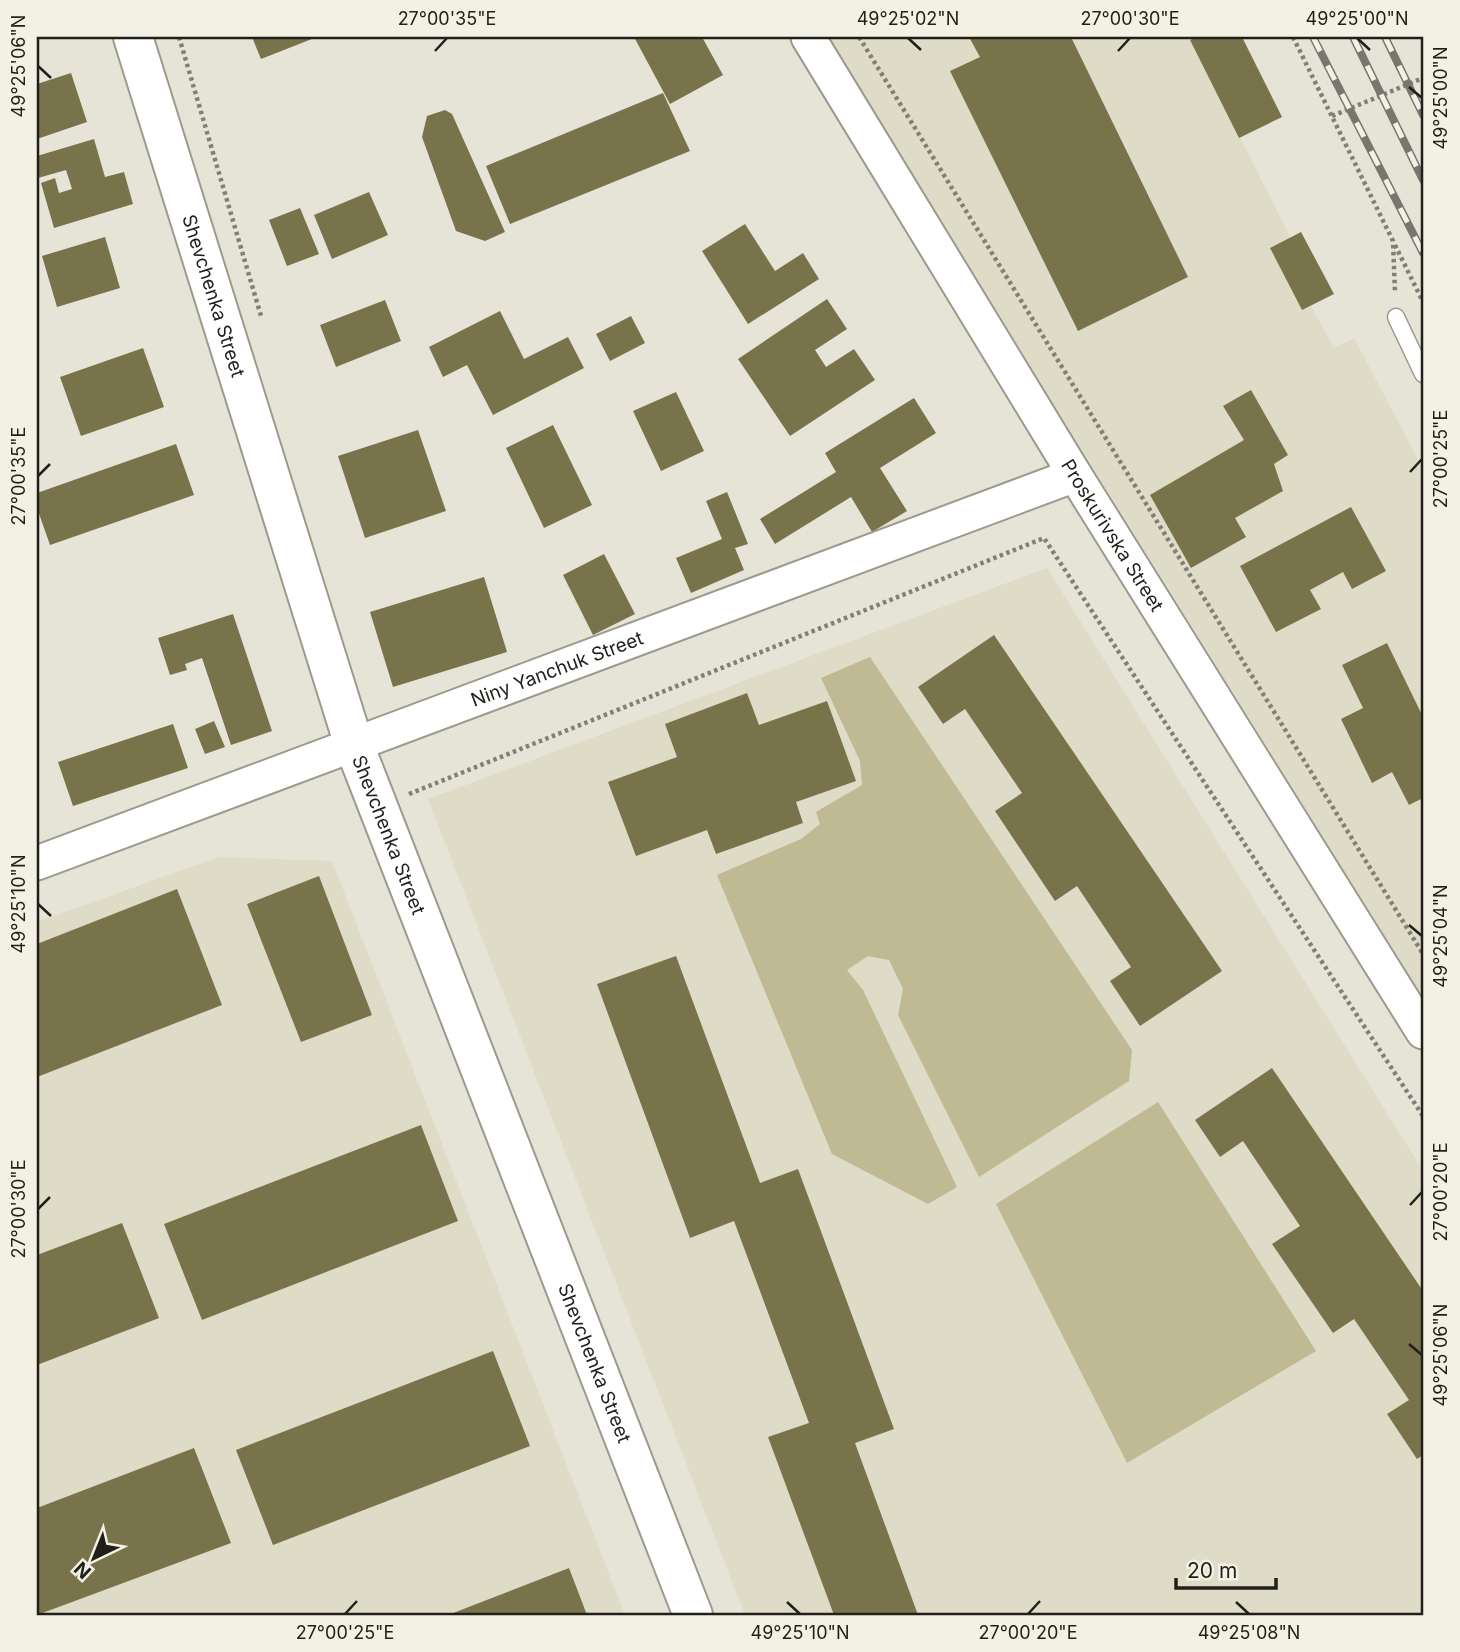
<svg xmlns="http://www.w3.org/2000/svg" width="1460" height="1652" font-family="Inter,sans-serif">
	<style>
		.built { fill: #dedbc6 }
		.green { fill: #bfba93 }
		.building { fill: #79734c }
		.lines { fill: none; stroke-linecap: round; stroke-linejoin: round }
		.service-casing { stroke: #9b9a8d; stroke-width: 19 }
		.minor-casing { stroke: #9b9a8d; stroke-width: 37 }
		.tertiary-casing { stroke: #9b9a8d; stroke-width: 42 }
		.path { stroke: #817f76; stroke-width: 4.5; stroke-dasharray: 3.5 3.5; stroke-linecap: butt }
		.service { stroke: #fff; stroke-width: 16 }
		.minor { stroke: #fff; stroke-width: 33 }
		.tertiary { stroke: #fff; stroke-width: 38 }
		.rail-casing { stroke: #78776e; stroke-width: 8 }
		.rail { stroke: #f3f1e4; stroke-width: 5; stroke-dasharray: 16; stroke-linecap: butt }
		.ticks { fill: none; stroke: #201f1a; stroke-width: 2.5 }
		.labels { text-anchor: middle; stroke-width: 5; stroke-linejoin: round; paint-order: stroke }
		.street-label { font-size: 19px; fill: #201f1a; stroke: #f3f1e4 }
		.neatline { fill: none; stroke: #201f1a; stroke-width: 2.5 }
		.ticks-label { font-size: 18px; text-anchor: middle; fill: #201f1a }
	</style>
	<rect width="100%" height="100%" fill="#e6e4d7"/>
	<path class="built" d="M 825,37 L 1189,37 L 1290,237 L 1270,248 L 1302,310 L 1311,306 L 1334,348 L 1354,338 L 1423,469 L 1423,997 Z
		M 1047,568 L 1423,1171 L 1423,1615 L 745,1615 L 428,799 Z
		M 219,857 L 332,861 L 625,1615 L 37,1615 L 37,922 Z"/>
	<path class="green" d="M 870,657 L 1132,1050 L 1129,1081 L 979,1177 L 898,1015 L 903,989 L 889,960 L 868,956 L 847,970 L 863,990 L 957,1187 L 928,1204 L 832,1154 L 717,875 L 801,839 L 820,824 L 816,812 L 862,785 L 860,761 L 821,678 Z
		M 1158,1102 L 1316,1351 L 1127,1463 L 996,1204 Z"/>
	<path class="building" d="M 252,37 L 317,37 L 261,59 Z
		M 634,37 L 702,37 L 723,75 L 670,104 Z
		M 969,37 L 1071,37 L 1188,277 L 1078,331 L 950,71 L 980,57 Z
		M 1197,37 L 1242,37 L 1282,117 L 1239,138 L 1190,40 Z
		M 71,73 L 87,122 L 37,139 L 37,84 Z
		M 663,93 L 690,151 L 510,224 L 486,166 Z
		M 445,110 L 452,114 L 505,232 L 485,241 L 456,231 L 422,137 L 427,116 Z
		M 94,139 L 105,177 L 124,172 L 133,204 L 54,228 L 41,183 L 55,178 L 59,193 L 72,189 L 66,170 L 38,178 L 37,156 Z
		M 369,192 L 388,235 L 332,259 L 314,215 Z
		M 300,208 L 319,254 L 287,266 L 269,220 Z
		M 745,224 L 775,271 L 803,253 L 819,279 L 748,324 L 702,251 Z
		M 1301,232 L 1334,294 L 1302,310 L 1270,248 Z
		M 105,237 L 120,288 L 57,307 L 42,256 Z
		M 827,299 L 847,329 L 815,350 L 826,367 L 854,349 L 875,380 L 790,436 L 738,359 Z
		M 385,300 L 401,341 L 336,367 L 320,325 Z
		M 500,311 L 524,359 L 568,337 L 584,368 L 493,415 L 467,365 L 443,377 L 429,347 Z
		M 631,316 L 645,343 L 610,361 L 596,334 Z
		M 143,348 L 164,407 L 81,436 L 60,377 Z
		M 1251,390 L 1288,455 L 1274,464 L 1283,491 L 1235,518 L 1246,537 L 1191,568 L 1150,495 L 1244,440 L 1223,406 Z
		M 676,392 L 704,451 L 661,471 L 633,411 Z
		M 914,398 L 936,433 L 880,468 L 907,511 L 872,532 L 851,497 L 775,544 L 760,519 L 836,472 L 825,453 Z
		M 553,425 L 592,505 L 544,528 L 506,448 Z
		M 418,430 L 446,511 L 365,538 L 338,456 Z
		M 176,444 L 194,495 L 50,545 L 37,508 L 37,493 Z
		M 727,492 L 748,544 L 735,548 L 744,570 L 691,593 L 676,558 L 722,539 L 706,501 Z
		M 1351,507 L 1386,571 L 1352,589 L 1343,572 L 1310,590 L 1321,609 L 1276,632 L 1240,566 Z
		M 604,554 L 635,614 L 593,635 L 563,575 Z
		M 484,577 L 507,652 L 393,687 L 370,612 Z
		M 233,614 L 272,731 L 231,745 L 202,658 L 185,664 L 187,670 L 170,675 L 158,638 Z
		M 994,635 L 1222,971 L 1140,1026 L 1110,981 L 1131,967 L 1077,886 L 1055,901 L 995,811 L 1022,793 L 965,709 L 943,724 L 918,687 Z
		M 1387,643 L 1423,717 L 1423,798 L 1409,805 L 1392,772 L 1372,783 L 1341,719 L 1363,708 L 1342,665 Z
		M 747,693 L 759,725 L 827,701 L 856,781 L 796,802 L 803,823 L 716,854 L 707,830 L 636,856 L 608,782 L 677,757 L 665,724 Z
		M 214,721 L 225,747 L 205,754 L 195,729 Z
		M 173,724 L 188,768 L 73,806 L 58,762 Z
		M 319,876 L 372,1015 L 301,1042 L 247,904 Z
		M 177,889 L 222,1005 L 37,1077 L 37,944 Z
		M 676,956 L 760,1183 L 798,1169 L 894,1429 L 855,1443 L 918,1615 L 834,1615 L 768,1437 L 809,1423 L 734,1221 L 690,1238 L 597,984 Z
		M 1272,1068 L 1423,1291 L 1423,1455 L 1417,1459 L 1387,1414 L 1409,1400 L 1354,1319 L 1333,1333 L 1272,1244 L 1300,1226 L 1243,1141 L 1220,1157 L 1195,1120 Z
		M 421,1125 L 458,1221 L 202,1320 L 164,1224 Z
		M 122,1223 L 159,1318 L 37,1365 L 37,1255 Z
		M 493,1351 L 530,1446 L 273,1545 L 236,1450 Z
		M 194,1448 L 231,1543 L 37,1615 L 37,1508 Z
		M 569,1568 L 587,1615 L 448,1615 Z"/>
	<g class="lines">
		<defs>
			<path id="service" d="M 1396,317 L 1423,374"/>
			<g id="minor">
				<path id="s1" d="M 808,37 L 1075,475 L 1423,1032"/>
				<path id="s2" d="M 37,863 L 1075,475"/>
			</g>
			<g id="tertiary">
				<path id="s3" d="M 133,37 L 354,745 L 693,1615"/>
			</g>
		</defs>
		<use href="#service" class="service-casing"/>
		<use href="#minor" class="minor-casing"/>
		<use href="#tertiary" class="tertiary-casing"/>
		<path class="path" d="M 179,37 L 261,316
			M 859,37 L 1423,954
			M 1293,37 L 1393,241 L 1395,293
			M 1332,116 L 1423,78
			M 1395,245 L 1423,302
			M 409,794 L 1044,538 L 1423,1116"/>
		<use href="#service" class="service"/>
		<use href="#minor" class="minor"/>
		<use href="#tertiary" class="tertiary"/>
		<defs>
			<path id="rail" d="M 1313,37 L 1423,253
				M 1353,37 L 1423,180
				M 1385,37 L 1423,115"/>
		</defs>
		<use href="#rail" class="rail-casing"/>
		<use href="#rail" class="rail"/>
	</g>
	<path class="ticks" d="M 908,38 L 921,50M 1357,38 L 1370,50M 435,51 L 447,38M 1118,51 L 1130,38M 38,66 L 51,78M 1409,87 L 1422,98M 1410,472 L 1422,459M 38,476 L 50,464M 38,904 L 51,916M 1409,925 L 1422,936M 1410,1205 L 1422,1192M 38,1209 L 50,1197M 1409,1344 L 1422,1355M 787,1602 L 800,1614M 1236,1602 L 1249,1614M 345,1614 L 357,1601M 1028,1614 L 1040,1601"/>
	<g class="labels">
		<g class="street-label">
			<text dy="7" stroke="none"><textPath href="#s3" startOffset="271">Shevchenka Street</textPath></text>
			<text dy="7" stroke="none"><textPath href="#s1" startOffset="584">Proskurivska Street</textPath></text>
			<text dy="7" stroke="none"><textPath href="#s2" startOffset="555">Niny Yanchuk Street</textPath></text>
			<text dy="7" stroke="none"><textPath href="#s3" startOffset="838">Shevchenka Street</textPath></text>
			<text dy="7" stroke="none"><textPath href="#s3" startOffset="1405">Shevchenka Street</textPath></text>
		</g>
	</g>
	<rect width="1460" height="1652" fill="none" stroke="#f3f1e4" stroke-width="77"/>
	<g transform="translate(94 1558) rotate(223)" stroke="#f3f1e4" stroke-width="5" paint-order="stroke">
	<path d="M0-5L12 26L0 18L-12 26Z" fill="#201f1a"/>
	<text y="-10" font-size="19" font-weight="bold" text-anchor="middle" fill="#201f1a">N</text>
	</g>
	<path d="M1176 1578v10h100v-10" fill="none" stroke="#201f1a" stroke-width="3.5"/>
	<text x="1187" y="1578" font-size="21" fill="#201f1a" stroke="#f3f1e4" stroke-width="5" paint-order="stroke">20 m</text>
	<rect x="38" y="38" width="1384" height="1576" class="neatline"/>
	<g class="ticks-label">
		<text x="447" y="25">27°00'35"E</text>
		<text x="908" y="25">49°25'02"N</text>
		<text x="1130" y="25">27°00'30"E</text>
		<text x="1357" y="25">49°25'00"N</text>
		<text transform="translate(19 66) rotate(-90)" y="6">49°25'06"N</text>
		<text transform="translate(1441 98) rotate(-90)" y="6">49°25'00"N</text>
		<text transform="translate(1441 459) rotate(-90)" y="6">27°00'25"E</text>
		<text transform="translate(19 476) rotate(-90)" y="6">27°00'35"E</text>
		<text transform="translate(19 904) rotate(-90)" y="6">49°25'10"N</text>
		<text transform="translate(1441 936) rotate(-90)" y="6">49°25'04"N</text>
		<text transform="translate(1441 1192) rotate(-90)" y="6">27°00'20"E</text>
		<text transform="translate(19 1209) rotate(-90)" y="6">27°00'30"E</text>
		<text transform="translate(1441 1355) rotate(-90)" y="6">49°25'06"N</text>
		<text x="345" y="1639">27°00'25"E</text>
		<text x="800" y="1639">49°25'10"N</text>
		<text x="1028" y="1639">27°00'20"E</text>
		<text x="1249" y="1639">49°25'08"N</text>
	</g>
</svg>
